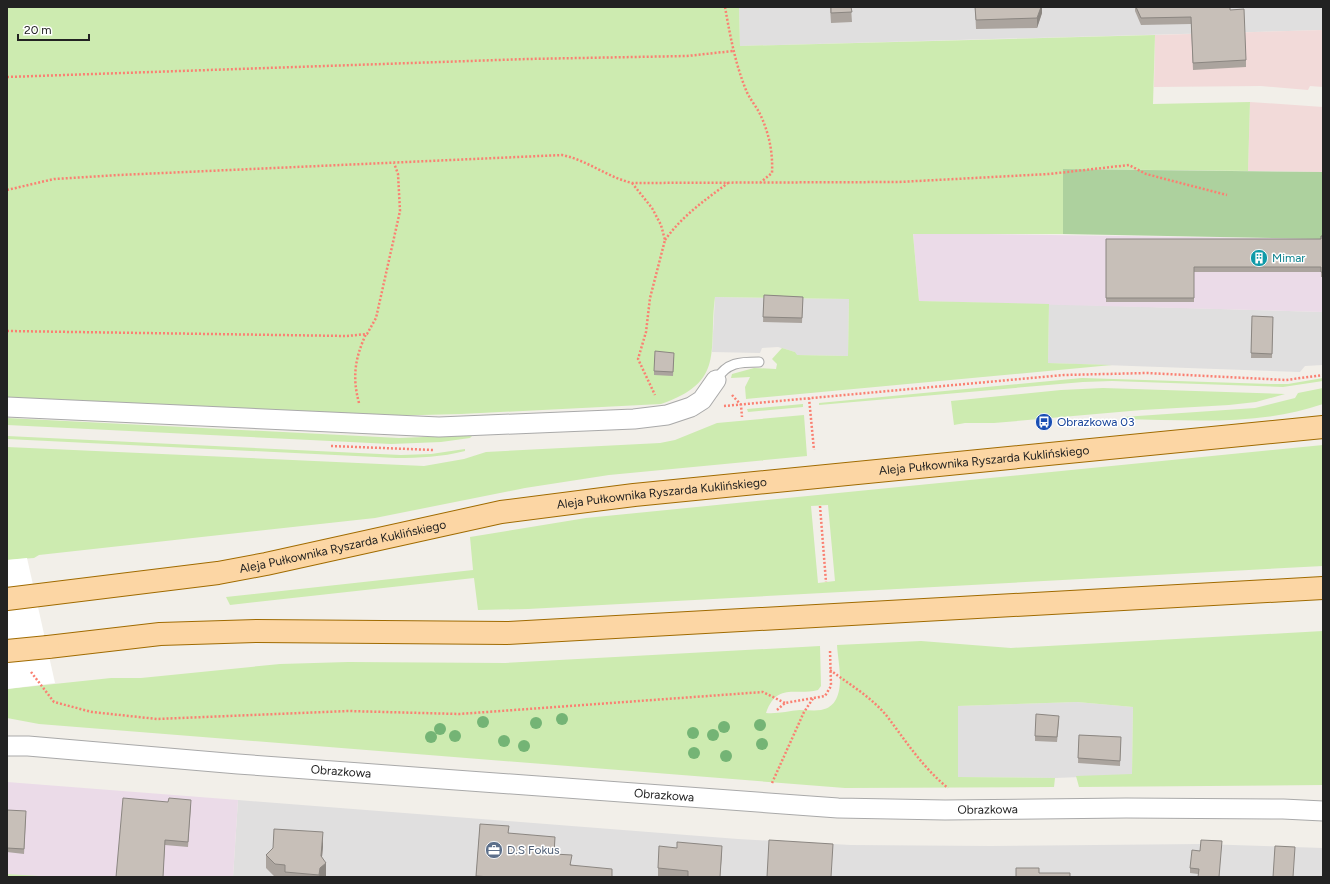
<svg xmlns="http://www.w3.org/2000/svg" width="1330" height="884" font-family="Figtree,sans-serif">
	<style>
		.residential { fill: #e0dfdf }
		.commercial { fill: #f2dad9 }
		.industrial { fill: #ebdbe8 }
		.grass { fill: #cdebb0; fill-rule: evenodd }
		.forest { fill: #add19e }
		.pier { fill: #fff }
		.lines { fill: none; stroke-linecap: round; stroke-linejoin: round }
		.lane-casing { stroke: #a9a9a9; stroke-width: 11 }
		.street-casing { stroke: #a9a9a9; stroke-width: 21 }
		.primary-casing { stroke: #a06b00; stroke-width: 24 }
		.path { stroke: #fa8072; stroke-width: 2.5; stroke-dasharray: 2 2; stroke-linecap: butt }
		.lane { stroke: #fff; stroke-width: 9 }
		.street { stroke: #fff; stroke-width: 19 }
		.primary { stroke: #fcd6a4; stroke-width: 22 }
		.primary-bridge-casing { stroke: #a06b00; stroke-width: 24; stroke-linecap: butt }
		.primary-bridge { stroke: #fcd6a4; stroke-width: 22 }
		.tree { fill: #74b475 }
		.wall { fill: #aba49e }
		.shaded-wall { fill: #8b8681 }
		.building { fill: #c7bfb8; stroke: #8b8681 }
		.labels { text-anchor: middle; stroke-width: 3; stroke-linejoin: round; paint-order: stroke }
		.culture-label { font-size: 12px; fill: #0d838f; stroke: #fff; text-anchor: start }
		.transit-label { font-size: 12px; fill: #164399; stroke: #fff; text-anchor: start }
		.street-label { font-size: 12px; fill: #222; stroke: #fff }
		.service-label { font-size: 12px; fill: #4e5e75; stroke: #fff; text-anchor: start }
	</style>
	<rect width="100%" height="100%" fill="#f2efe9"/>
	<path class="residential" d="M 739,7 L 1323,7 L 1323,30 L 740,46 Z
		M 715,297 L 849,299 L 848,356 L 796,355 L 795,352 L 778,347 L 762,348 L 760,353 L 712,352 Z
		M 1049,304 L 1323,312 L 1323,365 L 1305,366 L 1300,372 L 1048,363 Z
		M 1077,702 L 1133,707 L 1132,775 L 1055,778 L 958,777 L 958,706 Z
		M 238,800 L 738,839 L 851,845 L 991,846 L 1201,844 L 1323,848 L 1323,877 L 233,877 Z"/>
	<path class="commercial" d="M 1323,30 L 1323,87 L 1310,86 L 1308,90 L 1261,86 L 1154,87 L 1155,35 Z
		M 1250,102 L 1323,107 L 1323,172 L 1248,171 Z"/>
	<path class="industrial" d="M 913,233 L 1323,239 L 1323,312 L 919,301 Z
		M 7,782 L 238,800 L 233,877 L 38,877 L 7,874 Z"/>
	<path class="grass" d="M 7,7 L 739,7 L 740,46 L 1155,35 L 1153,104 L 1250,102 L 1248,171 L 1063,169 L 1063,234 L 913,234 L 919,301 L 1049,304 L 1048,363 L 1112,365 L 746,399 L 745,387 L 750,377 L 731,378 L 732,374 L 754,368 L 776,369 L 777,364 L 772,359 L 782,348 L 795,352 L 797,355 L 848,356 L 849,299 L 715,297 C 708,351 726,382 661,404 L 461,414 L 383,416 L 7,397 Z
		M 1082,378 L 1271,384 L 1288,384 L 1323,378 L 1323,381 L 1283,387 L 1112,381 L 1083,382 L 819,405 L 819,403 Z
		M 1103,388 L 1285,394 L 1256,402 L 1229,405 L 1142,410 L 994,423 L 965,423 L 954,425 L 951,401 L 1061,390 Z
		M 1323,388 L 1323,404 C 1260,426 1189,420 1123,419 L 1123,417 L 1255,408 L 1295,398 L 1298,393 Z
		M 803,404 L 803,407 L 748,412 L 747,409 Z
		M 804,415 L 807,456 L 609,475 L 525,488 L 375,518 L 39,555 L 34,558 L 7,560 L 7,447 L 424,466 L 464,459 L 486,452 L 660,443 L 675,440 L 717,423 Z
		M 7,418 L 399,438 L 473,435 L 470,438 L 441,442 L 391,444 L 7,425 Z
		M 7,436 L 401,455 L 431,454 L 465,449 L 465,451 C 441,457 420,458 396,458 L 7,439 Z
		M 1323,445 L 1323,566 L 528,609 L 478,610 L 474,578 L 230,605 L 226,597 L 473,570 L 470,537 L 586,518 ZM 828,505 L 835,581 L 818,583 L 811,506 Z
		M 1323,631 L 1323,785 L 1079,787 L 1076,776 L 1132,774 L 1133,707 L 1077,702 L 958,706 L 958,777 L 1055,778 L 1054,787 L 845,788 L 39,724 L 7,718 L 7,689 L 111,678 L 141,678 L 280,664 L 348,662 L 505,663 L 820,646 L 821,686 L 818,690 C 795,696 777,682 766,713 C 778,714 788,711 800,710 C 807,710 814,711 821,710 C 849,705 838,664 837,645 L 921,641 L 1011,648 Z
		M 7,874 L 39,876 L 7,877 Z"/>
	<path class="forest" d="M 1063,169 L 1323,172 L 1323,239 L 1063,234 Z"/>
	<path class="pier" d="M 27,558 L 55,683 L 7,689 L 7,560 Z"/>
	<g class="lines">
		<defs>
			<path id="lane" d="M 716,380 C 727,362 740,362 759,362"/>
			<g id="street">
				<path d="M 7,407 L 439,427 L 634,419 L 667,415 L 691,407 L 702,400 L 716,380"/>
				<path id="s1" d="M 7,746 L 28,746 L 238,764 L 838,808 L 945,810 L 1126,808 L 1283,809 L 1323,811"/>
			</g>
			<g id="primary">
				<path id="s2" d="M 7,599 L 218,573 L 266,564 L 501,512 L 634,495 L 1323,427"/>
				<path d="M 48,647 L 160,634 L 257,631 L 507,633 L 1323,588"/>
			</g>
		</defs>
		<use href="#lane" class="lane-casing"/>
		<use href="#street" class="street-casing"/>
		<use href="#primary" class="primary-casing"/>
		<path class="path" d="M 725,7 C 730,35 735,63 746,90 C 749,98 756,106 760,114 C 769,133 773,152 772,173 L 761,182
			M 7,77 L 527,59 L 687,56 L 733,51
			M 632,183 L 652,208 L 661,225 L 665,240 L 650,298 L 646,332 L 638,359 L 655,395
			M 7,190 L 54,179 L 119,175 L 562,155 C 587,160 607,177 632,183 L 899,182 L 1049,174 L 1129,165 L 1146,174 L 1227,195
			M 665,240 C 682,216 705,200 728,183
			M 7,331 L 347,336 L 367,334 L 376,318 L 400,211 L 398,174 L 394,163
			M 732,395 L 741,405 L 742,417
			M 809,398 L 814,450
			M 359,403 C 352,377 355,358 366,334
			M 724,406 L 1064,375 L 1147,373 L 1286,380 L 1323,375
			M 331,446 L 434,450
			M 820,506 L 826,582
			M 830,670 C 849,684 871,697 886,715 C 906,741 922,767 948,788
			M 31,672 L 54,702 L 92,712 L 157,719 L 348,711 L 459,714 L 763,692 L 785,703
			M 777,710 L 785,703 L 825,696 L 831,686 L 830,650
			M 772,783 L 804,712 L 814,697"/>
		<use href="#lane" class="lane"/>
		<use href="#street" class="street"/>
		<use href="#primary" class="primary"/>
		<defs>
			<path id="primary-bridge" d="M 7,651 L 48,647"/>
		</defs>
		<use href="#primary-bridge" class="primary-bridge-casing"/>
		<use href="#primary-bridge" class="primary-bridge"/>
	</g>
	<g class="tree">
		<circle cx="562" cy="719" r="6"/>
		<circle cx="483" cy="722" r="6"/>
		<circle cx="536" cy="723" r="6"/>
		<circle cx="760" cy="725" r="6"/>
		<circle cx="724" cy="727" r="6"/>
		<circle cx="440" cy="729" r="6"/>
		<circle cx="693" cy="733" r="6"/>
		<circle cx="713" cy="735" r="6"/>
		<circle cx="455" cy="736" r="6"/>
		<circle cx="431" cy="737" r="6"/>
		<circle cx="504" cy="741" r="6"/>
		<circle cx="762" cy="744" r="6"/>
		<circle cx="524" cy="746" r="6"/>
		<circle cx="694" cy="753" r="6"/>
		<circle cx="726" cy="756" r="6"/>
	</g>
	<path class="wall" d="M 830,7 L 851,7 L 852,22 L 831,23 Z
		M 975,7 L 1042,7 L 1042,13 L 1037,28 L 976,29 Z
		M 1135,7 L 1230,7 L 1230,10 L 1246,60 L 1246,67 L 1193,70 L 1191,24 L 1141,25 L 1135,11 Z
		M 1323,236 L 1323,277 L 1321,277 L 1321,272 L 1194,272 L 1194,302 L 1106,302 L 1106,239 L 1321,239 Z
		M 764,295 L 803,297 L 802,323 L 763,322 Z
		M 1252,316 L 1273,317 L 1272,358 L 1251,358 Z
		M 674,357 L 673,376 L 654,375 L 654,371 Z
		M 1059,721 L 1057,742 L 1035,741 L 1035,736 Z
		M 1079,735 L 1121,737 L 1120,766 L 1078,763 Z
		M 191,804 L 188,847 L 165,845 L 163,877 L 116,877 Z
		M 7,810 L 26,816 L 24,854 L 7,852 Z
		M 480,824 L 509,833 L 555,849 L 555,854 L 572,865 L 612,877 L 476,877 Z
		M 323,846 L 322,857 L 326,877 L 275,877 L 266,868 L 266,855 Z
		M 1222,846 L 1198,874 L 1190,873 L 1190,868 L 1200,851 Z
		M 722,855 L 720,877 L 658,877 L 658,868 Z"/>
	<path class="shaded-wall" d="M 1041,7 L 1042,7 L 1042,13 L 1037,28 L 1037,18 Z
		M 323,832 L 323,846 L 321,867 L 326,863 L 326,877 L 319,877 Z
		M 555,837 L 555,849 L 554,866 L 554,854 Z"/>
	<path class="building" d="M 831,7 L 851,7 L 852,12 L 831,13 Z
		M 975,7 L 1041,7 L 1037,18 L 976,20 Z
		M 1136,7 L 1230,7 L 1230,10 L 1244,9 L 1246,60 L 1193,63 L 1191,17 L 1141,18 Z
		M 1321,236 L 1323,236 L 1323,272 L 1321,272 L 1321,267 L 1194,267 L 1194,298 L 1106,298 L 1106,239 L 1321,239 Z
		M 764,295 L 803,297 L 802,318 L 763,317 Z
		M 1252,316 L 1273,317 L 1272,354 L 1251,353 Z
		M 655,351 L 674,353 L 673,372 L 654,371 Z
		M 1036,714 L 1059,716 L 1057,737 L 1035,736 Z
		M 1079,735 L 1121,737 L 1120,761 L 1078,758 Z
		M 123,798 L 168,802 L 169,798 L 191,800 L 188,842 L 165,840 L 163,877 L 116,877 Z
		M 7,810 L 26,811 L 24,849 L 7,848 Z
		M 480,824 L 509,826 L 508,833 L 555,837 L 554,854 L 572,855 L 570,865 L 612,869 L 612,877 L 491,877 L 476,876 Z
		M 274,829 L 323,832 L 321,856 L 326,863 L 320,868 L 319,875 L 285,872 L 285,865 L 275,864 L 266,855 L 273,848 Z
		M 769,840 L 833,844 L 831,877 L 767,877 Z
		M 1201,840 L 1222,841 L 1219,877 L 1198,877 L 1199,869 L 1190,868 L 1192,850 L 1200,851 Z
		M 677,842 L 722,846 L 720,877 L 688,877 L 688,871 L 658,868 L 659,846 L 677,848 Z
		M 1275,846 L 1295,847 L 1293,877 L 1273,877 Z
		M 1016,868 L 1039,868 L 1039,873 L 1070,873 L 1070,877 L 1016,877 Z"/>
	<defs>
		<symbol id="building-disc" viewBox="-11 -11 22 22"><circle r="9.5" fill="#0f9aa8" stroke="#fff"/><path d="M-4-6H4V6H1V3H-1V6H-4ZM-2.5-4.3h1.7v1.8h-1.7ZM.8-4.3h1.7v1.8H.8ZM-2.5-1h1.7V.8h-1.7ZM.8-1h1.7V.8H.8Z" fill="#fff"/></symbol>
		<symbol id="bus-disc" viewBox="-11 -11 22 22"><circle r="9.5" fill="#1a4fb4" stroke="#fff"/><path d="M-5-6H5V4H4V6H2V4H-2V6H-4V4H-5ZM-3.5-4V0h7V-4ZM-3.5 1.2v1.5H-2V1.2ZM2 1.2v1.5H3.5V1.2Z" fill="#fff"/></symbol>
		<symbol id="office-disc" viewBox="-11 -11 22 22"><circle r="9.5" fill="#5c6f8a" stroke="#fff"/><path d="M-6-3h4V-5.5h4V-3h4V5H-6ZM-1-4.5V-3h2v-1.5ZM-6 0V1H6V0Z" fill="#fff"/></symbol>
	</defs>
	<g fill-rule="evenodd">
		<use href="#building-disc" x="1249" y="248" width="20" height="20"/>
		<use href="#bus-disc" x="1034" y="412" width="20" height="20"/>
		<use href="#office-disc" x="484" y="840" width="20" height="20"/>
	</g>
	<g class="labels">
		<g class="culture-label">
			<text x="1272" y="262">Mimar</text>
		</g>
		<g class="transit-label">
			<text x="1057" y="426">Obrazkowa 03</text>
		</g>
		<g class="street-label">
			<text dy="4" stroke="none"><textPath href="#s2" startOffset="988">Aleja Pułkownika Ryszarda Kuklińskiego</textPath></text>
			<text dy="4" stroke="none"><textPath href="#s2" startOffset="664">Aleja Pułkownika Ryszarda Kuklińskiego</textPath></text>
			<text dy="4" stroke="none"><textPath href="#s2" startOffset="340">Aleja Pułkownika Ryszarda Kuklińskiego</textPath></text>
			<text dy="4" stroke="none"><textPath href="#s1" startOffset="335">Obrazkowa</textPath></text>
			<text dy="4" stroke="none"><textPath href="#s1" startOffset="659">Obrazkowa</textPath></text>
			<text dy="4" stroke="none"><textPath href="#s1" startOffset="983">Obrazkowa</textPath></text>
		</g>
		<g class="service-label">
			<text x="507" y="854">D.S Fokus</text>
		</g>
	</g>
	<rect width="1330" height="884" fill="none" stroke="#222222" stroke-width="16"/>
	<path d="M18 34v6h71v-6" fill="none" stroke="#222222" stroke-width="2"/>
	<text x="24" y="34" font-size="12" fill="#222222" stroke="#ffffff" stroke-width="3" paint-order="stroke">20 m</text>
</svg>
